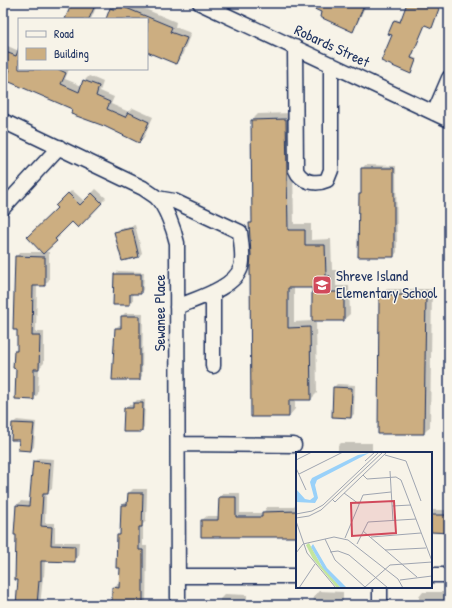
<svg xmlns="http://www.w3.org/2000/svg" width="452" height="608" font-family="'Patrick Hand',sans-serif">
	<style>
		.shadow { fill: #0003; fill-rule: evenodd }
		.building { fill: #ccae81; stroke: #1b2f5e }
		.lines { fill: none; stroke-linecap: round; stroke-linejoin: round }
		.minor-casing { stroke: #1b2f5e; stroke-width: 17 }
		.minor { stroke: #f7f3e8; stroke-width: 14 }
		.labels { text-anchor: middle; stroke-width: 3; stroke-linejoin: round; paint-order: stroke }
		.street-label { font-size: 15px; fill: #1b2f5e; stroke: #f7f3e8 }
		.poi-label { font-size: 15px; fill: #1b2f5e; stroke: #f7f3e8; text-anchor: start }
		.inset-road { fill: none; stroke: #9fa5b1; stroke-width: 1 }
		.view { fill: #d1495b; fill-opacity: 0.15; stroke: #d1495b; stroke-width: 2 }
		.inset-edge { fill: none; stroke: #1b2f5e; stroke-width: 2 }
	</style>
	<rect width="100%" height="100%" fill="#f7f3e8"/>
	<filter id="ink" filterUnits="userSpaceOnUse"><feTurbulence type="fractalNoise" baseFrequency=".025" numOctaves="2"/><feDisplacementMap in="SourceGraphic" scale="8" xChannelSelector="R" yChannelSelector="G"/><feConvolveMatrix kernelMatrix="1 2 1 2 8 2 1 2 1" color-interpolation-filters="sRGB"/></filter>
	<g filter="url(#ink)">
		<path class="shadow" d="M 3,3 L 7,3 L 3,9 Z
			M 58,3 L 98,3 L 91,19 L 71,19 L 71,9 Z
			M 116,3 L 120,5 L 122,3 L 131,3 L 176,22 L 175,27 L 191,33 L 181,58 L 176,63 L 147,51 L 147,19 L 107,19 L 111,8 Z
			M 294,3 L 302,3 L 300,6 Z
			M 303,3 L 367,3 L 356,26 L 352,30 L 323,12 Z
			M 409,3 L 441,3 L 433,26 L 425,24 L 412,57 L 417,59 L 412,71 L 393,35 L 390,33 L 395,20 L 396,19 L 401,21 Z
			M 3,44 L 19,51 L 19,69 L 69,69 L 65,79 L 82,86 L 84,81 L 89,76 L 103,82 L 100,91 L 114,97 L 111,104 L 129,112 L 133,108 L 153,117 L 144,137 L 139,142 L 74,109 L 11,69 L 3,66 Z
			M 292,113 L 294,224 L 311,224 L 311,240 L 331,239 L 332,270 L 336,270 L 336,286 L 349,286 L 350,314 L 343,320 L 316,320 L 317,393 L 311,399 L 295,399 L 295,409 L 289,416 L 252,255 L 250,224 L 253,221 L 252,120 L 258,114 ZM 294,287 L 313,287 L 313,321 L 294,322 Z
			M 365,165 L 396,166 L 397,252 L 394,256 L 360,195 L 362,193 L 362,169 Z
			M 96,189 L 106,198 L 78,227 L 72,221 L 58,234 L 60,236 L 44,252 L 49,252 L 49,280 L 44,285 L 37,285 L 36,332 L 44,332 L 44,363 L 39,368 L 38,394 L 33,399 L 17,368 L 15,351 L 18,348 L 16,257 L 20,252 L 43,252 L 58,208 L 56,206 L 72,190 L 84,201 Z
			M 135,225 L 142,253 L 139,256 L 122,260 L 116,232 L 119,229 Z
			M 118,271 L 144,272 L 143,290 L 140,293 L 133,293 L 133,301 L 130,304 L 115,275 Z
			M 387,289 L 432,289 L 430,427 L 424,433 L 380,295 Z
			M 125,313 L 143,313 L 142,376 L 139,379 L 116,328 L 119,325 L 122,325 L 122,316 Z
			M 337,384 L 355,385 L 354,414 L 351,417 L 334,387 Z
			M 137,400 L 145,400 L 144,428 L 141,431 L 125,408 L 128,405 L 134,405 L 134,403 Z
			M 17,420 L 36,422 L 34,447 L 31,450 L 20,439 L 13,423 Z
			M 341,443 L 372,443 L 372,453 L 338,453 L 338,446 Z
			M 38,458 L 54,459 L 52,489 L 46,493 L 45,523 L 55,523 L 55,542 L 79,542 L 78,557 L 74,561 L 45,560 L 44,576 L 43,577 L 40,605 L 17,605 L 20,579 L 17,505 L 21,501 L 31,502 L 34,462 Z
			M 133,489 L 147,489 L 146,521 L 143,524 L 143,546 L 147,546 L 146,605 L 113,605 L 113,588 L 117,584 L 121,584 L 121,567 L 118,536 L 122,532 L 122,505 L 127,501 L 128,501 L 129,493 Z
			M 224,493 L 240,493 L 240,513 L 263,513 L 267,507 L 294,507 L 297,504 L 297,536 L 202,520 L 207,516 L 219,516 L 220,497 Z
			M 431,510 L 449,510 L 449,536 L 446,535 L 446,531 L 431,531 Z
			M 319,591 L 343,592 L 343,605 L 313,605 L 314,596 Z
			M 423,592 L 449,592 L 449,605 L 419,605 L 419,597 Z
			M 225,594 L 247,595 L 247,605 L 220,605 L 220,599 Z"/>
		<path class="building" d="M 72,3 L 96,3 L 89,19 L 65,19 Z
			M 301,3 L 365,3 L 353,32 L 320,17 L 321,12 Z
			M 407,3 L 441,3 L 432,28 L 425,25 L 411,58 L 416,60 L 411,74 L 381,61 L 392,35 L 388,34 L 394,20 L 400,22 Z
			M 119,5 L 172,27 L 170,32 L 187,38 L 176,64 L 147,52 L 147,19 L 106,19 L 110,8 L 116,10 Z
			M 19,48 L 19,69 L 58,69 L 66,73 L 61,84 L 79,92 L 83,80 L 99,86 L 96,96 L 110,102 L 107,109 L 125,117 L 128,112 L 149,122 L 139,143 L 104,126 L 71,114 L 72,109 L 5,80 L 10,70 L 3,67 L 3,51 L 16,56 Z
			M 286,119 L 288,230 L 305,230 L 305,245 L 325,245 L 326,276 L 330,276 L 331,292 L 344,292 L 344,321 L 312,321 L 312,288 L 288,288 L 288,328 L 310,327 L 311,400 L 289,400 L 289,417 L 251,417 L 250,268 L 251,255 L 249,223 L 252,223 L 251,120 Z
			M 361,168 L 394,168 L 394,257 L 358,257 L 359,194 L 361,194 Z
			M 68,193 L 80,205 L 92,193 L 102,203 L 78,228 L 72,222 L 55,239 L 57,241 L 43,254 L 27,237 L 57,208 L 55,206 Z
			M 132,228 L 139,257 L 122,261 L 114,232 Z
			M 15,256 L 45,257 L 45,286 L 33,286 L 32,336 L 40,336 L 39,369 L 34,369 L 34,400 L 15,399 L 16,369 L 13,368 L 14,351 L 17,351 L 17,330 L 13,330 Z
			M 114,274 L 141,274 L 141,294 L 130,294 L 130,305 L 113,305 Z
			M 379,295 L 426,295 L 424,434 L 378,434 Z
			M 121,316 L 140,316 L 140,380 L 112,380 L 115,328 L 121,328 Z
			M 333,387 L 352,388 L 351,418 L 332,417 Z
			M 133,403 L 143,403 L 142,432 L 123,432 L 124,408 L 133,408 Z
			M 12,423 L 34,424 L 31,451 L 18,450 L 19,440 L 11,440 Z
			M 33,461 L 50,463 L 48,494 L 43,494 L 41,526 L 52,527 L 51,545 L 75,546 L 75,562 L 41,561 L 41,581 L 39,581 L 37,605 L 16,605 L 18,580 L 15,580 L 16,535 L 14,535 L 16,505 L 29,506 Z
			M 128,493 L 143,493 L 142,527 L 139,527 L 139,550 L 143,550 L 143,605 L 112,605 L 112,587 L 119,588 L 120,568 L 116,568 L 117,535 L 120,535 L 121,505 L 127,505 Z
			M 219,497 L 236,497 L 236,517 L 262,517 L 262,512 L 297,511 L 297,537 L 201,537 L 201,520 L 218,520 Z
			M 431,515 L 449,515 L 449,533 L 431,532 Z"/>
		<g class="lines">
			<defs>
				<path id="minor" d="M 200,3 L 449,120
					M 295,47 L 296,170 C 301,182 316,185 327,180 L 331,170 L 331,64
					M 434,113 L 449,78
					M 3,121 L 143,188 C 147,191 152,194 156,197 C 166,206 174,230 177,243 L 178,605
					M 157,198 L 174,201 L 240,232 C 241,242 244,258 241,267 C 235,288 195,299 177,307
					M 3,208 L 59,147
					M 213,366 L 213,292
					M 178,444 L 294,445
					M 431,575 L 449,575
					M 178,576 L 297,576
					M 380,587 L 380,605"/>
			</defs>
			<use href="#minor" class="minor-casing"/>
			<use href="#minor" class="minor"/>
		</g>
	</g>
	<defs>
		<symbol id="school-square" viewBox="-11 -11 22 22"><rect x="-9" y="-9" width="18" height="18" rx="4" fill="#d1495b" stroke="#f7f3e8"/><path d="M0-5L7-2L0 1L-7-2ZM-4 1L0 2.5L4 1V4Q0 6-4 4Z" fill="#fff"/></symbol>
	</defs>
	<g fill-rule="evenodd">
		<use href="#school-square" x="311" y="274" width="22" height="22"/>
	</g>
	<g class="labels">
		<g class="street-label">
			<text transform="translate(332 46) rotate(25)" y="5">Robards Street</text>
			<text transform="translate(160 313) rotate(-90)" y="5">Sewanee Place</text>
		</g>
		<g class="poi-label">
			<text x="336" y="281">Shreve Island<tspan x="336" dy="17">Elementary School</tspan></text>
		</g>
	</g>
	<g transform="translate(296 452)">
		<rect width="136" height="136" fill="#f7f3e8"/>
		<path d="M 13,91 L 25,113 L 45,136 L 41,136 L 17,107 L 10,93 Z" fill="#c3e59e"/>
		<path d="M 73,1 L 21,28 L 19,33 L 22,46 L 19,51 L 0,50 L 0,37 L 9,47 L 14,48 L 18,45 L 14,30 L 16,26 L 62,3 ZM 17,92 L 31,116 L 51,136 L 45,136 L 27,116 L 15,95 Z" fill="#99d1f9"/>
		<path class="inset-road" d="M 89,3 L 110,9 L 125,49M 0,8 L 16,0M 69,9 L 79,0M 0,16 L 10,38M 94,19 L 97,69M 3,22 L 47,0M 67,23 L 71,27 L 100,25 L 105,28 L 136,109M 48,41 L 63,52M 36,47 L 39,50 L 91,0M 96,54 L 115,53M 0,62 L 16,59 L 27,53 L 83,0M 0,66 L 13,64 L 25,58 L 87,0M 0,69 L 11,101 L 40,136M 67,79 L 121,125M 75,85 L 125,81M 49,86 L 67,43 L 95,40M 29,87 L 39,108 L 69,135 L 94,113 L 136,110M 61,92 L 72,70 L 120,67M 89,98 L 130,96M 34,100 L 42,99 L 53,103 L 92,136M 0,101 L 7,92 L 38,85 L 52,88 L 102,127 L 107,136M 104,128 L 136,124M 3,136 L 19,112"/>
		<path class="view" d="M 98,49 L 100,81 L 56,84 L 55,51 Z"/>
		<rect width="136" height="136" class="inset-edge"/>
	</g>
	<rect width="452" height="608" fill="none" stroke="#f7f3e8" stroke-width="16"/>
	<rect x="8" y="8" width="436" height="592" fill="none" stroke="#1b2f5e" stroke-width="1.5" filter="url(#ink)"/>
	<rect x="18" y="18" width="130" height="52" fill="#f7f3e8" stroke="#9fa5b1"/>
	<rect x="26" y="31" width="20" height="6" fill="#f7f3e8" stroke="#9fa5b1"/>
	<text x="54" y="38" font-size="12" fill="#1b2f5e">Road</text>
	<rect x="26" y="48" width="20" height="12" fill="#ccae81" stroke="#9fa5b1"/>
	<text x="54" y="58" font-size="12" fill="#1b2f5e">Building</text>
</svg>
